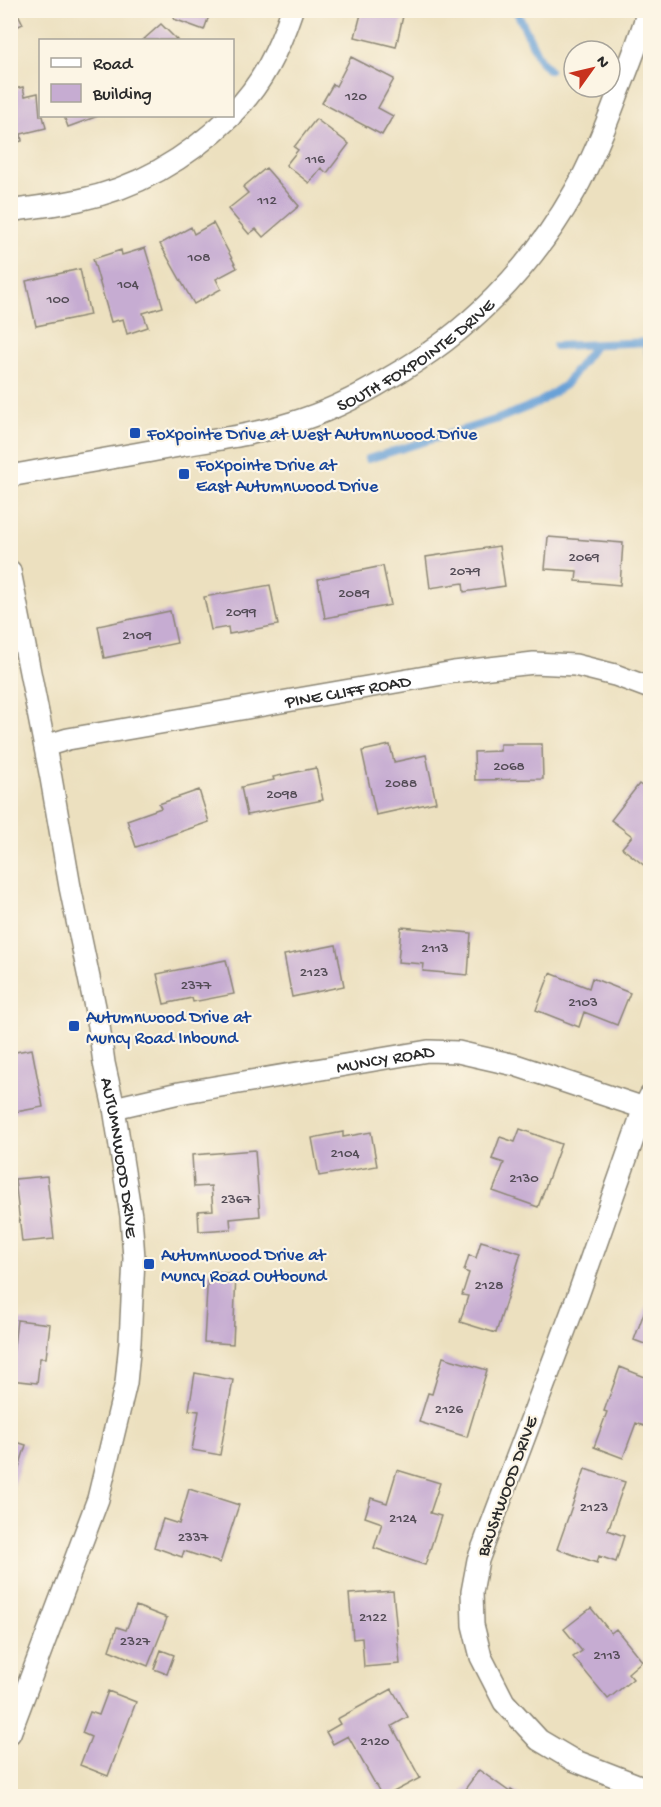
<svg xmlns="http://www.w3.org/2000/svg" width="661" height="1807" font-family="'Gochi Hand',sans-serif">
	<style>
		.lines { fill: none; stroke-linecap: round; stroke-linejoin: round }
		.stream { stroke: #69a1d7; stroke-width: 8 }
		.building { fill: #c6acd2 }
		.street-casing { stroke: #8c8675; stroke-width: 24 }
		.street { stroke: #fff; stroke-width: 21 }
		.transit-dot { fill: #1a4fb4; stroke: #fcf5e5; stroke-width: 2 }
		.labels { text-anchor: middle; stroke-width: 4.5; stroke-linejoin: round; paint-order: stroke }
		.number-label { font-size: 15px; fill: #524b55 }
		.street-label { font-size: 18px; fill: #2b2b2b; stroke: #fcf5e5 }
		.transit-label { font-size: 18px; fill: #164399; stroke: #fcf5e5; text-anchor: start }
	</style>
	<rect width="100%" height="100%" fill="#fcf5e5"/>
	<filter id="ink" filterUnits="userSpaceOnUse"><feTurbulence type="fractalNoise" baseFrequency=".0167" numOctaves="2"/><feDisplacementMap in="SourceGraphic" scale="12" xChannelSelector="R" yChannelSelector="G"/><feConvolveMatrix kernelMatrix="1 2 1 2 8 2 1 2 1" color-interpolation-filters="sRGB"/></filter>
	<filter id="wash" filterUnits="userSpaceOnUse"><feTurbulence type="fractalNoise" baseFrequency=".008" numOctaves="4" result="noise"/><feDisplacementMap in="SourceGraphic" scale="24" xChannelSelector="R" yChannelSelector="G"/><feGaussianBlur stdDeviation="1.35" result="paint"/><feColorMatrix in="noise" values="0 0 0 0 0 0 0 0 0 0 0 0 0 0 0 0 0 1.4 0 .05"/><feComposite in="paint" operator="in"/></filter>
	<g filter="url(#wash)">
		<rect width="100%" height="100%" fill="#ece0bf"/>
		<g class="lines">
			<path class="stream" d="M 516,10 L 540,60 L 549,70
				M 646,343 L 650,359
				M 556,346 L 650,342
				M 368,459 L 498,419 L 538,403 L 565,385 L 595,345"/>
		</g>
		<g id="blocks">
			<path class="building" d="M 10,10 L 16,10 L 23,24 L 10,30 Z
				M 177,10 L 211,10 L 204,30 L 174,19 Z
				M 362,10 L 395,10 L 394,14 L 403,16 L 396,47 L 355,37 Z
				M 161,24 L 177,40 L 143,40 Z
				M 351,57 L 394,79 L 378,108 L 393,116 L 382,135 L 322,103 L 333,84 L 336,86 Z
				M 23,87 L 25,96 L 38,93 L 40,116 L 43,116 L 46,128 L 21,134 L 22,141 L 10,144 L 10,90 Z
				M 64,116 L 98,116 L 68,127 Z
				M 316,119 L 349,144 L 327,173 L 321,168 L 309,183 L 286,165 L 298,150 L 294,147 Z
				M 266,168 L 299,206 L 263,237 L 256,229 L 249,234 L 228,209 L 248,193 L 243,187 Z
				M 213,223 L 237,268 L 216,279 L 221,289 L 194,304 L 160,244 L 191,227 L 194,234 Z
				M 145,248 L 163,307 L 143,313 L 148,327 L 127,334 L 123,319 L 111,322 L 93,259 L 121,250 L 122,255 Z
				M 80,269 L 90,315 L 36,326 L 26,281 Z
				M 548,537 L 623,543 L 620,585 L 576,581 L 577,571 L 545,569 Z
				M 499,546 L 505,586 L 464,592 L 463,583 L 430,588 L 426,557 Z
				M 383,566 L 391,605 L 325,618 L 318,579 Z
				M 270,585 L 278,625 L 229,634 L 228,627 L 211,630 L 204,597 Z
				M 170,611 L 177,643 L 104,658 L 98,626 Z
				M 500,744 L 542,744 L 543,779 L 475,780 L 474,752 L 500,751 Z
				M 390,745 L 394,762 L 426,755 L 436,802 L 376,815 L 362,751 Z
				M 316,768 L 323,800 L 247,815 L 241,787 L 274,780 L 273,777 Z
				M 639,784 L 650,792 L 650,870 L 622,848 L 632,836 L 611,820 Z
				M 199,790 L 209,822 L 136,847 L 127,820 L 161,808 L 159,804 Z
				M 401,927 L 471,933 L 468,975 L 423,971 L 424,964 L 398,962 Z
				M 336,945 L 344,986 L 292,997 L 284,955 Z
				M 226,960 L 234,994 L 193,1002 L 192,998 L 164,1004 L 157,974 Z
				M 550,973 L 589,988 L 592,978 L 630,993 L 617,1025 L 584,1012 L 579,1027 L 536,1010 Z
				M 32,1049 L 43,1107 L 10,1113 L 10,1053 Z
				M 520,1129 L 561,1144 L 538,1207 L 493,1191 L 504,1163 L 492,1159 L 500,1137 L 515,1142 Z
				M 343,1132 L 343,1137 L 371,1132 L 377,1166 L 319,1176 L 312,1138 Z
				M 255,1150 L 260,1216 L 230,1219 L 231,1229 L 199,1231 L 198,1211 L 213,1210 L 211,1186 L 194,1187 L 192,1155 Z
				M 47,1176 L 54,1239 L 22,1242 L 15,1179 Z
				M 481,1241 L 521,1253 L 496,1333 L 460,1322 L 468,1296 L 462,1295 L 469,1273 L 464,1271 L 469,1255 L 476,1258 Z
				M 208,1272 L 236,1274 L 233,1344 L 204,1342 Z
				M 650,1296 L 650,1346 L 634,1340 Z
				M 17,1320 L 50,1324 L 46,1358 L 40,1358 L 37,1383 L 10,1380 Z
				M 443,1357 L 487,1370 L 467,1437 L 419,1422 L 428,1393 L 432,1394 Z
				M 620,1367 L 650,1379 L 650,1408 L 644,1426 L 636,1423 L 623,1458 L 594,1447 L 607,1412 L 604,1411 Z
				M 195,1373 L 233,1380 L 220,1455 L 192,1450 L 199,1411 L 189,1410 Z
				M 10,1440 L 26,1445 L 11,1493 L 10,1493 Z
				M 585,1469 L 625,1482 L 608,1530 L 624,1536 L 616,1562 L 599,1556 L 597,1563 L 557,1549 Z
				M 397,1470 L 440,1483 L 430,1513 L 441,1516 L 425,1565 L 374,1548 L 382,1523 L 365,1517 L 371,1498 L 387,1503 Z
				M 189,1489 L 239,1505 L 220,1563 L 184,1551 L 182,1557 L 154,1547 L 163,1519 L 179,1524 Z
				M 393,1591 L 400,1664 L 364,1667 L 362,1638 L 353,1639 L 349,1594 Z
				M 136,1606 L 167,1618 L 148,1666 L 109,1650 L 117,1627 L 126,1630 Z
				M 591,1608 L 611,1633 L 616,1629 L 642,1661 L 628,1673 L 633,1679 L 608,1699 L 573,1657 L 582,1651 L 564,1629 Z
				M 161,1650 L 174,1655 L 167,1674 L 154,1669 Z
				M 392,1689 L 408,1717 L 392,1726 L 420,1778 L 386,1796 L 382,1796 L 348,1736 L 333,1744 L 326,1732 L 340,1724 L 337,1719 Z
				M 108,1691 L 136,1702 L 108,1776 L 80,1765 L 91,1737 L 82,1733 L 90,1712 L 99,1715 Z
				M 479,1770 L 510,1792 L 511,1789 L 521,1796 L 460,1796 Z"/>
		</g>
	</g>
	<g filter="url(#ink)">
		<use href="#blocks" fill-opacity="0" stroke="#8c8675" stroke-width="1.5"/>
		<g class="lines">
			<defs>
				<g id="street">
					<path d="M 232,114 C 262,85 279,49 292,10"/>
					<path d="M 10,211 C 33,207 57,205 79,200 C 138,188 189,157 231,116"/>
					<path id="s1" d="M 10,476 C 68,465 126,456 184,445 C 220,439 256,434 291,423 C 326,413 358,397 389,378 C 467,334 531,269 575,191 C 592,161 605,128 617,96 C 628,68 640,39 648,10"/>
					<path id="s2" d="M 10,571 L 51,778 L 70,887 L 99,1026 L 104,1063 L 114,1108 L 131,1216 L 134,1258 L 130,1342 L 126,1383 L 98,1499 L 10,1733"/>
					<path id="s3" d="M 45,746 L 68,739 L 454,672 L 534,663 L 575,665 L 615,675 L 650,688"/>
					<path d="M 650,1096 L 644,1108 L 577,1298 L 478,1560 L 472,1592 L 473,1625 L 481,1657 L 504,1702 L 539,1740 L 573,1760 L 650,1790"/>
					<path id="s4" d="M 114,1108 L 179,1093 L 428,1051 L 458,1052 L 515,1065 L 650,1110"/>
				</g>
			</defs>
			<use href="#street" class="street-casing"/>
			<use href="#street" class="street"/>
		</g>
	</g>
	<g class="transit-dot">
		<rect x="129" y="427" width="12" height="12" rx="3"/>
		<rect x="178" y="468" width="12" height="12" rx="3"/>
		<rect x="68" y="1020" width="12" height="12" rx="3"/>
		<rect x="143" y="1258" width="12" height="12" rx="3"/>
	</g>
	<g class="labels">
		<g class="number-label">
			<text x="356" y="100">120</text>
			<text x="315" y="163">116</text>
			<text x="267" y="204">112</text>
			<text x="199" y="261">108</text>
			<text x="128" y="288">104</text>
			<text x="58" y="303">100</text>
			<text x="584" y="561">2069</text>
			<text x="465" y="575">2079</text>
			<text x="354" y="597">2089</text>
			<text x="241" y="616">2099</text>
			<text x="137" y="639">2109</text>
			<text x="509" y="770">2068</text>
			<text x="401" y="787">2088</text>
			<text x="282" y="798">2098</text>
			<text x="435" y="952">2113</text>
			<text x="314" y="976">2123</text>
			<text x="196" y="989">2377</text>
			<text x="583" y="1006">2103</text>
			<text x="345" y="1157">2104</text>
			<text x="524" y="1182">2130</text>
			<text x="236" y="1203">2367</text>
			<text x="489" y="1289">2128</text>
			<text x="449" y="1413">2126</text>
			<text x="594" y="1511">2123</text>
			<text x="403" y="1522">2124</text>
			<text x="193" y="1541">2337</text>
			<text x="373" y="1621">2122</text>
			<text x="135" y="1645">2327</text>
			<text x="607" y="1659">2113</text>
			<text x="375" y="1745">2120</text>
		</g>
		<g class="street-label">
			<text dy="6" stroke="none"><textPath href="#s1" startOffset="429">SOUTH FOXPOINTE DRIVE</textPath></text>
			<text dy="6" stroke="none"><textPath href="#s3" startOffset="308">PINE CLIFF ROAD</textPath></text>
			<text dy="6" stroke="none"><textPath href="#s4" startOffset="276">MUNCY ROAD</textPath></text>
			<text dy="6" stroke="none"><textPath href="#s2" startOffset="597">AUTUMNWOOD DRIVE</textPath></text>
			<text transform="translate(506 1486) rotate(-70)" y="6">BRUSHWOOD DRIVE</text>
		</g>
		<g class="transit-label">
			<text x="147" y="439">Foxpointe Drive at West Autumnwood Drive</text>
			<text x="196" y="470">Foxpointe Drive at<tspan x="196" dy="21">East Autumnwood Drive</tspan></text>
			<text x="86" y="1022">Autumnwood Drive at<tspan x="86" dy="21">Muncy Road Inbound</tspan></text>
			<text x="161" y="1260">Autumnwood Drive at<tspan x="161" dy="21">Muncy Road Outbound</tspan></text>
		</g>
	</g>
	<rect width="661" height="1807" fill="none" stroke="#fcf5e5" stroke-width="36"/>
	<rect x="39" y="39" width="195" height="78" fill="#fcf5e5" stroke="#a8a49b" stroke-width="1.5"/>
	<rect x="51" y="58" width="30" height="9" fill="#ffffff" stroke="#a8a49b" stroke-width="1.5"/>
	<text x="93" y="69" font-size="18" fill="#2b2b2b">Road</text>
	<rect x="51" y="84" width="30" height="18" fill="#c6acd2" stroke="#a8a49b" stroke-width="1.5"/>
	<text x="93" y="99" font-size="18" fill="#2b2b2b">Building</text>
	<g transform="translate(592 69) rotate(56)"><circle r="28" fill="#fcf5e5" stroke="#a8a49b" stroke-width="1.5"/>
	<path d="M0-4.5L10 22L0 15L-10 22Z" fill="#c8321e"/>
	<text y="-9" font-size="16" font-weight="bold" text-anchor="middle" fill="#2b2b2b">N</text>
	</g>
</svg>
